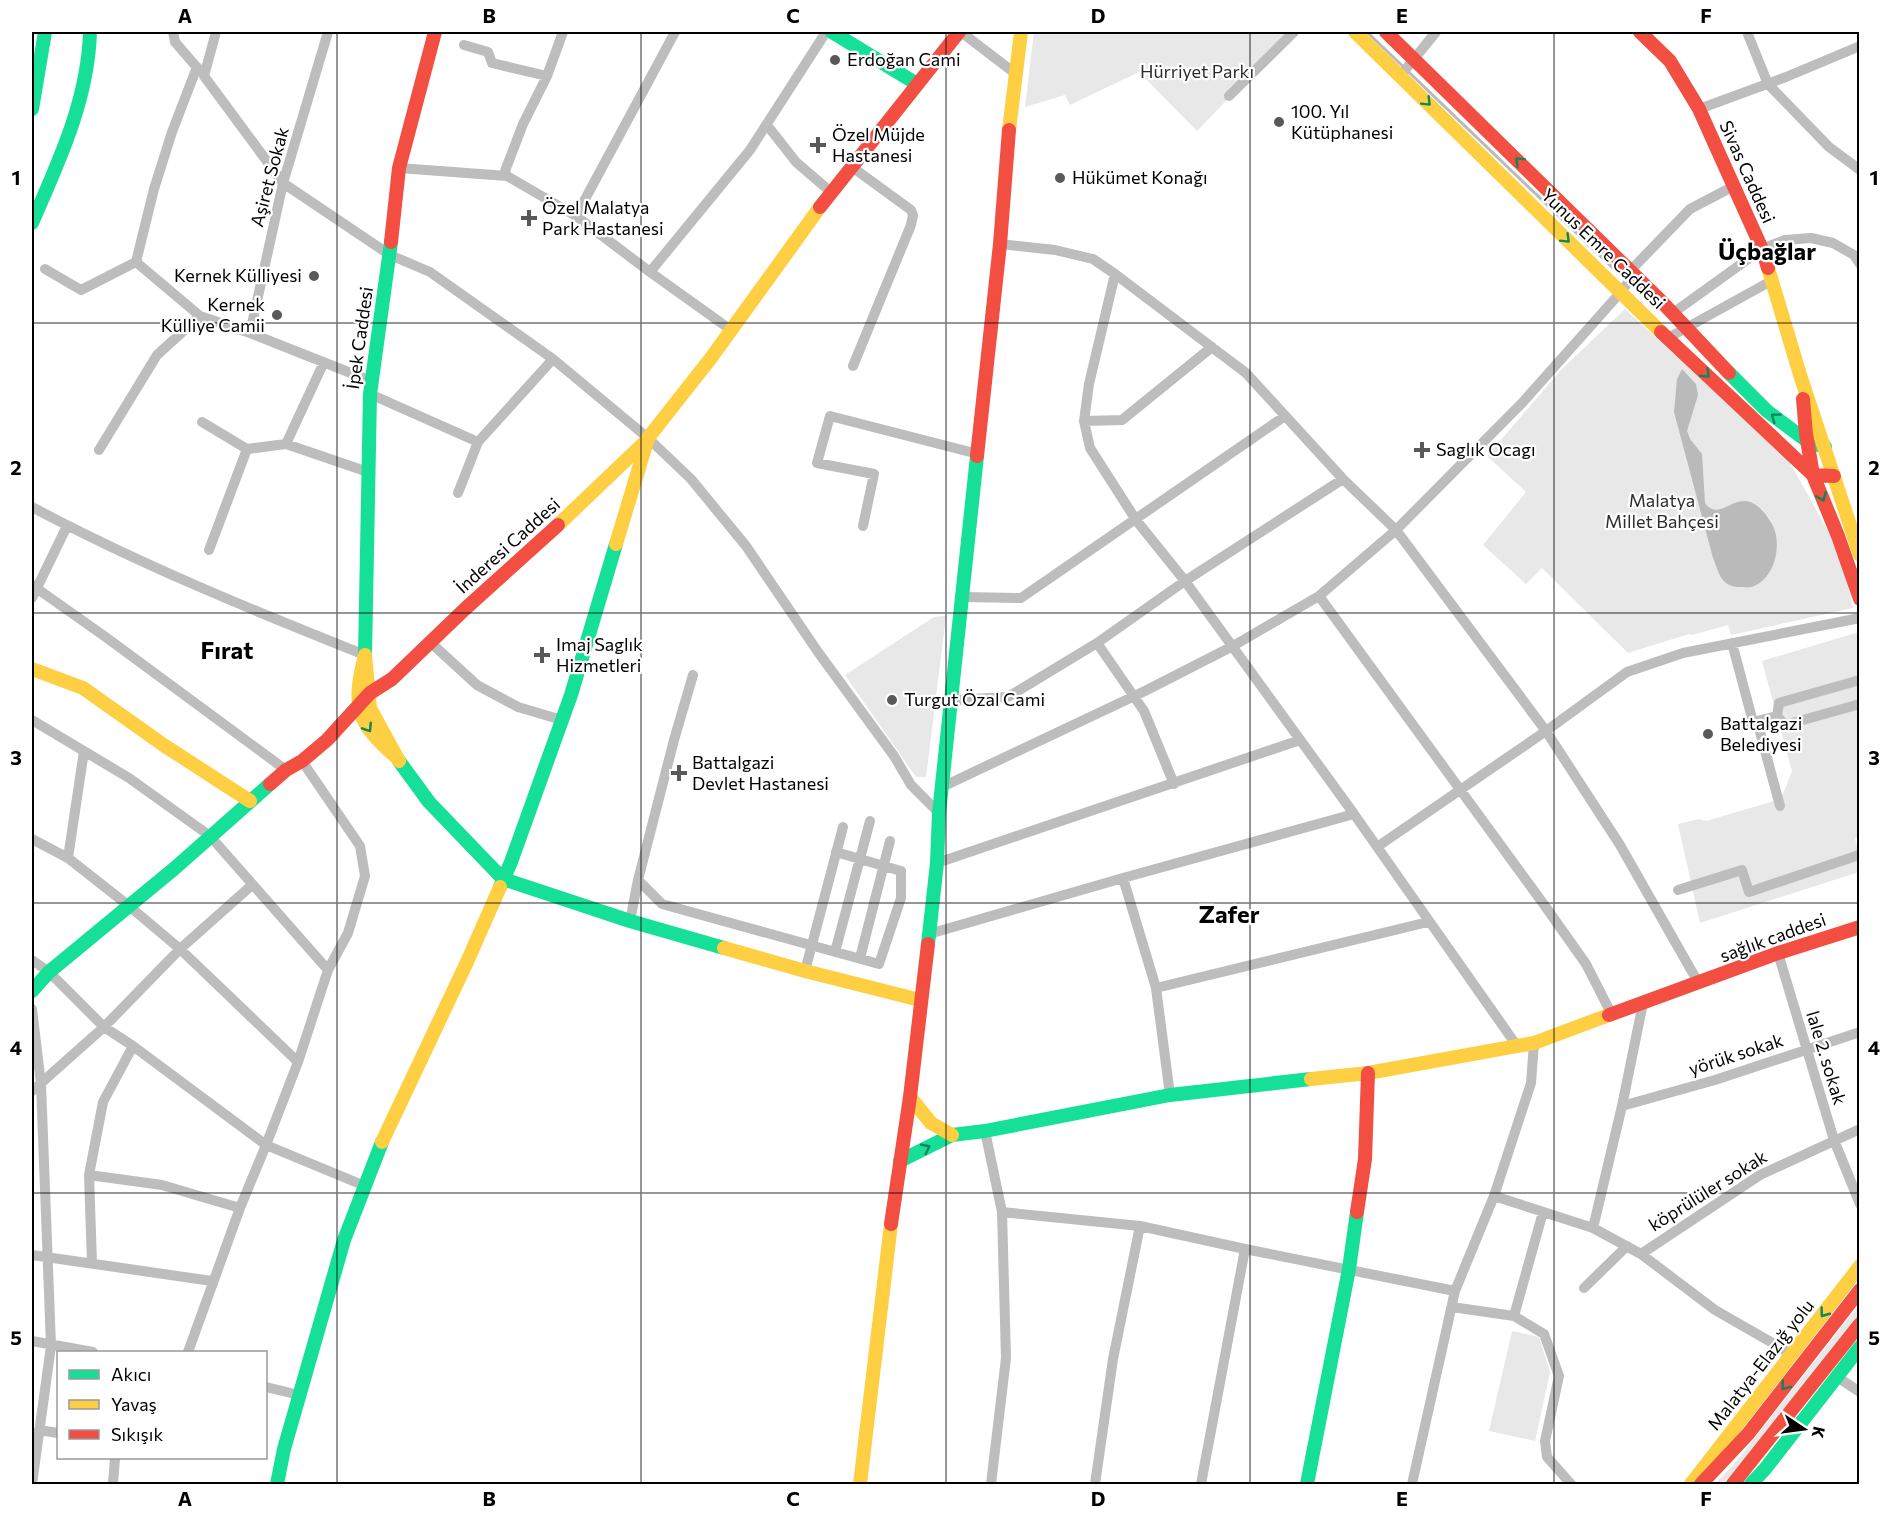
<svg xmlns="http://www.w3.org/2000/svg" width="1891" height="1516" font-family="Commissioner,sans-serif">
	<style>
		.green { fill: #e8e8e8 }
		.water { fill: #bababa }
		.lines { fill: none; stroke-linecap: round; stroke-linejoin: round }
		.stream { stroke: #bababa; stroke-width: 3 }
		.street { stroke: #bdbdbd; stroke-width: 10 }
		.fast { stroke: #16e098; stroke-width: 14 }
		.slow { stroke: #ffcf43; stroke-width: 14 }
		.jam { stroke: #f24e42; stroke-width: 14 }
		.oneway { stroke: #0d865b }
		.grid { fill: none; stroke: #000; stroke-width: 1.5; stroke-opacity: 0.55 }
		.poi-dot { fill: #595959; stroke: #fff; stroke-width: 2 }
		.labels { text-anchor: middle; stroke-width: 4.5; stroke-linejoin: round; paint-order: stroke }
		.poi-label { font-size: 18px; fill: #000; stroke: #fff; text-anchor: start }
		.park-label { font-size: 18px; fill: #2c2c2c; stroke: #fff }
		.street-label { font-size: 18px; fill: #000; stroke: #fff }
		.district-label { font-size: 24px; font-weight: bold; fill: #000; stroke: #fff }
		.neatline { fill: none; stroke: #000; stroke-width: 2 }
		.grid-label { font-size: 20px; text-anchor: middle; font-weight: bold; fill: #000 }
	</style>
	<rect width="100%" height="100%" fill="#fff"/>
	<path class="green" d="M 1034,32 L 1292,32 L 1197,131 L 1139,72 L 1070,105 L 1065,95 L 1025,107 Z
		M 1625,309 L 1789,461 L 1829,533 L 1844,570 L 1853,608 L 1731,635 L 1728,625 L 1692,635 L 1689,634 L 1628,653 L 1542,568 L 1526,584 L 1483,545 L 1526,492 L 1487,456 L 1562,369 Z
		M 946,616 L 926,777 L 916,777 L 845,675 L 934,617 Z
		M 1859,632 L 1860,837 L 1855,838 L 1859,856 L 1859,872 L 1700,923 L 1678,824 L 1699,819 L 1706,821 L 1781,799 L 1792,771 L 1762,661 Z
		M 1859,1305 L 1859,1317 L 1725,1484 L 1715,1484 L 1735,1463 Z
		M 1512,1331 L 1539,1337 L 1550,1372 L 1535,1441 L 1489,1431 Z"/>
	<path class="water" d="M 1682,369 L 1696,384 L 1698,395 L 1687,431 L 1690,439 L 1702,454 L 1705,503 C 1723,528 1741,472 1772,524 C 1783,544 1775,579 1752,587 C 1748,588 1742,587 1738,587 C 1732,587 1726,584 1722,579 C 1718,573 1716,565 1713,558 L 1674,412 L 1677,379 Z"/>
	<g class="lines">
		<path class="stream" d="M 1367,32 L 1614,269"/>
		<path class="street" d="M 173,32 L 175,42 L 200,71
			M 216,32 L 204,76 L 283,183 L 390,255 L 430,272 L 553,359
			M 961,32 L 1016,74
			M 1747,32 L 1768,84 L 1829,147 L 1860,170
			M 464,45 L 488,52 L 492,63 L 547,76
			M 1401,75 L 1436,32
			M 1229,96 L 1294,32
			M 1699,109 L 1786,77 L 1860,46
			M 767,125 L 796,162 L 832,193
			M 852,167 L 911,210 L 913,215 L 911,225 L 853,366
			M 399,168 L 507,176 L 576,216 L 675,32
			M 507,176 L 505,171 L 523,124 L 547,76 L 563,32
			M 576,216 L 650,272
			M 1000,244 L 1055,250 L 1093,259 L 1115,274 L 1246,373 L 1343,479 L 1396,530 L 1546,731 L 1620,845 L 1699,984
			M 136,262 L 200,316 L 250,333 L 371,381
			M 45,269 L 81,290 L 136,262 L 154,189 L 172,132 L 197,67
			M 1630,271 L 1690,209 L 1734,186
			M 1115,274 L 1089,384 L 1084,421 L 1090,448 L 1136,520 L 1185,581 L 1354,814
			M 1673,313 L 1762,249 L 1785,240 L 1811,238 L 1833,243 L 1854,255 L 1860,264
			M 731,330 L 650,272 L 750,150 L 826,32
			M 250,333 L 283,183 L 328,32
			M 1668,338 L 1771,281
			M 370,394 L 478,442 L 553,359 L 648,438 L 691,479 L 746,546 L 818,652 L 894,756 L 911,785 L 939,813
			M 1084,421 L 1122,420 L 1212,347
			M 202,422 L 247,449
			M 286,444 L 324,362
			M 99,450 L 157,355 L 200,316
			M 458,493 L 478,442
			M 32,507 C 139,564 252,610 365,655
			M 863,526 L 874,474 L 817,463 L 830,416 L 978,454
			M 209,550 L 247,449 L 286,444 L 368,472
			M 32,585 L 107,638 L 286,770
			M 1319,596 L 1396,530 L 1523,402 L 1620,293 L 1634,275
			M 963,597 L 1021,598 L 1285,416
			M 32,598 L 67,526
			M 430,642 L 477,685 L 518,707 L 562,720
			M 1097,643 L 1144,711 L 1174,784
			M 1732,643 L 1753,722
			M 693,675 L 674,740 L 638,880 L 662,904 L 879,964 L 901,898 L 901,871 L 836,852
			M 952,700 L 1008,697 L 1097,643 L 1185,581 L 1343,479
			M 1777,716 L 1779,703 L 1860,680
			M 1777,716 L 1785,725 L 1860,704
			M 32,720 L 129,778 L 210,836 L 328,970 L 348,933 L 365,876 L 360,846 L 302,761
			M 1757,721 L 1780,806
			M 1737,726 L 1777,716
			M 942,787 L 1143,692 L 1233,646 L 1319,596 L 1545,906 L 1586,964 L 1612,1015
			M 32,839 L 68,858 L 129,906 L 180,949 L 298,1062
			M 1377,847 L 1546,731 L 1627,672 L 1683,653 L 1860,618
			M 68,858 L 84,751
			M 937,863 L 1300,740
			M 1123,878 L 1354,814 L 1517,1046
			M 1678,890 L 1742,870 L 1749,892 L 1859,855
			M 630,921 L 638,880
			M 929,934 L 1123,878 L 1156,988 L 1170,1095
			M 835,952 L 870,821
			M 1778,953 L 1834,1140 L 1860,1204
			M 860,958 L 890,841
			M 32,960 L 49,972 L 104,1027 L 133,1046
			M 805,971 L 843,827
			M 1156,988 L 1428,922
			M 1643,1003 L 1622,1106 L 1593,1228 L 1641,1254 L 1715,1310 L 1783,1349 L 1791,1356
			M 32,1009 L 41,1084 L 51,1346 L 32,1484
			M 32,1091 L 104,1027 L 180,949 L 252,885
			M 1622,1106 L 1715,1080 L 1860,1032
			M 985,1131 L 1002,1212 L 1006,1358 L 991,1484
			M 89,1175 L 103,1102 L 133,1046 L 266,1145 L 365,1186
			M 1494,1196 L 1593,1228
			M 1002,1212 L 1140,1226
			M 1641,1254 L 1760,1175 L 1860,1129
			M 32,1255 L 212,1281
			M 92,1263 L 89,1175 L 162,1185 L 240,1208
			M 1584,1288 L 1627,1246
			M 1452,1307 L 1514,1316 L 1544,1334 L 1559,1376 L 1545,1441 L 1547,1457 L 1571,1484
			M 1514,1316 L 1543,1212
			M 32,1341 L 93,1352
			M 188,1352 L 240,1208 L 266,1145 L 298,1062 L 328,970
			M 1837,1377 L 1860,1392
			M 266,1387 L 299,1395
			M 39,1430 L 58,1433
			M 113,1484 L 115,1458
			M 1095,1484 L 1113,1359 L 1140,1226 L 1245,1249 L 1455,1291
			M 1201,1484 L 1245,1249
			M 1412,1484 L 1455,1291 L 1494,1196 L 1531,1083 L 1534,1043"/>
		<path class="fast" d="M 832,32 L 917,84
			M 32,109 L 45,32
			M 32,223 C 59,161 88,100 90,32
			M 1729,373 L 1767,411 L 1807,441 L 1825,447
			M 365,655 L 370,394 L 391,242
			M 399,761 L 429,802 L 503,879 L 630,921 L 724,948
			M 500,887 L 511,862 L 571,695 L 616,544
			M 928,944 L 937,863 L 939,813 L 977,456
			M 32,991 L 49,972 L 175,868 L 270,784
			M 900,1161 L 952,1135 L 985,1131 L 1170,1095 L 1311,1079
			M 277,1484 L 284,1449 L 344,1240 L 382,1142
			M 1307,1484 L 1349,1269 L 1357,1212
			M 1751,1484 L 1765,1469 L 1860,1347"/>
		<path class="slow" d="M 1355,32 L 1661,332
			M 1009,130 L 1021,32
			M 1768,268 L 1801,378 L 1860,555
			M 558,525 L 646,441
			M 616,544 L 648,438 L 711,358 L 820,207
			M 32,669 L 83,688 L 165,746 L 250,801
			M 396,757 C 356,722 352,707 365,655 L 370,708 L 399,761
			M 724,948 L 805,971 L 920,1000
			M 1311,1079 L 1368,1073 L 1534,1043 L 1609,1015
			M 910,1097 L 931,1123 L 952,1135
			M 382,1142 L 467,962 L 500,887
			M 860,1484 L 891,1224
			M 1691,1484 L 1860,1266"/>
		<path class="jam" d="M 1386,32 L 1662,302 L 1729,373
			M 1640,32 L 1670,61 L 1699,109 L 1762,249 L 1768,268
			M 820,207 L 959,32
			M 391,242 L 399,168 L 435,32
			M 1661,332 L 1813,475 L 1834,476
			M 1803,399 L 1806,434 L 1813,475 L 1838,536 L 1860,599
			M 977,456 L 1000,244 L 1009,130
			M 270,784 L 286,770 L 302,761 L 327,740 L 370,693 L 392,679 L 466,608 L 558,525
			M 1609,1015 L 1778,953 L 1860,927
			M 1357,1212 L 1365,1159 L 1368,1073
			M 891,1224 L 910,1097 L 928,944
			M 1701,1484 L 1748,1434 L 1860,1290
			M 1733,1484 L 1860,1324"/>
	</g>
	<defs><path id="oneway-chevron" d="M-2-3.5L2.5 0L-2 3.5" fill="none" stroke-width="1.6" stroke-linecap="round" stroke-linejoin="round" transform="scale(1.5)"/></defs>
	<g class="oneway">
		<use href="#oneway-chevron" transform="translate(1427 102) rotate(45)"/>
		<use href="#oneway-chevron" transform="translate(1519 161) rotate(-135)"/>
		<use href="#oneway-chevron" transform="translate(1566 239) rotate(45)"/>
		<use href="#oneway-chevron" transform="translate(1706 374) rotate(44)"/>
		<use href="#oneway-chevron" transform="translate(1775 417) rotate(-143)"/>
		<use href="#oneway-chevron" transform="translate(1822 497) rotate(68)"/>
		<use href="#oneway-chevron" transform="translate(368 728) rotate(57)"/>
		<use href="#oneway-chevron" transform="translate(926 1148) rotate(-27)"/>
		<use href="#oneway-chevron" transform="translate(1824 1313) rotate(127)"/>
		<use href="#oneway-chevron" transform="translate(1785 1386) rotate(128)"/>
	</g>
	<path class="grid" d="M 337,32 L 337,1484M 641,32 L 641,1484M 946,32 L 946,1484M 1250,32 L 1250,1484M 1554,32 L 1554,1484M 32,323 L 1860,323M 32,613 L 1860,613M 32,903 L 1860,903M 32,1193 L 1860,1193"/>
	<g class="poi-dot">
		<circle cx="835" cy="60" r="6"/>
		<circle cx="1279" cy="122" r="6"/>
		<path d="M815 136h6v6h6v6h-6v6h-6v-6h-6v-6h6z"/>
		<circle cx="1060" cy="178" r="6"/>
		<path d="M526 209h6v6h6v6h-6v6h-6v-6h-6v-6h6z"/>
		<circle cx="314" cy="276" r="6"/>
		<circle cx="277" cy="315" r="6"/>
		<path d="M1419 441h6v6h6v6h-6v6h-6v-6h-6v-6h6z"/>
		<path d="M539 646h6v6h6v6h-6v6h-6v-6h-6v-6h6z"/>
		<circle cx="892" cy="700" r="6"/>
		<circle cx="1708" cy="734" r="6"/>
		<path d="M676 764h6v6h6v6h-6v6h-6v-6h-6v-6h6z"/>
	</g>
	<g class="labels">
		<g class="poi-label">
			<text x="847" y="66">Erdoğan Cami</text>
			<text x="1291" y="118">100. Yıl<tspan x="1291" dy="21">Kütüphanesi</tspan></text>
			<text x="832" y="141">Özel Müjde<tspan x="832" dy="21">Hastanesi</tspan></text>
			<text x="1072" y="184">Hükümet Konağı</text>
			<text x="542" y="214">Özel Malatya<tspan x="542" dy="21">Park Hastanesi</tspan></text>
			<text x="302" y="282" text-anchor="end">Kernek Külliyesi</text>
			<text x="265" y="311" text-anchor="end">Kernek<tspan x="265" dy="21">Külliye Camii</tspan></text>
			<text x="1436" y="456">Saglık Ocagı</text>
			<text x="556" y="651">Imaj Saglık<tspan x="556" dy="21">Hizmetleri</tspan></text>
			<text x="904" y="706">Turgut Özal Cami</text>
			<text x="1720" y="730">Battalgazi<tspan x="1720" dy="21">Belediyesi</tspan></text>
			<text x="692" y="769">Battalgazi<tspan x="692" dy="21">Devlet Hastanesi</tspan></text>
		</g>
		<g class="park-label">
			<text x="1197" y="78">Hürriyet Parkı</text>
			<text x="1662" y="507">Malatya<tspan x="1662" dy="21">Millet Bahçesi</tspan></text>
		</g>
		<g class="street-label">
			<text transform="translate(1747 172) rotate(66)" y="6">Sivas Caddesi</text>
			<text transform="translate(270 177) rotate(-75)" y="6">Aşiret Sokak</text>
			<text transform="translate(1603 249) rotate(44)" y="6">Yunus Emre Caddesi</text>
			<text transform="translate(360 338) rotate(-82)" y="6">İpek Caddesi</text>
			<text transform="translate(508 546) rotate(-42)" y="6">İnderesi Caddesi</text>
			<text transform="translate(1773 938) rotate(-20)" y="6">sağlık caddesi</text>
			<text transform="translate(1736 1055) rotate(-18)" y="6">yörük sokak</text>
			<text transform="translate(1826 1058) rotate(73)" y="6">lale 2. sokak</text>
			<text transform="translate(1708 1191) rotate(-32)" y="6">köprülüler sokak</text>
			<text transform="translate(1761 1365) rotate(-52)" y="6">Malatya-Elazığ yolu</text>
		</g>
		<g class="district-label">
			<text x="1767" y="260">Üçbağlar</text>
			<text x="227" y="659">Fırat</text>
			<text x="1229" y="923">Zafer</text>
		</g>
	</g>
	<rect width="1891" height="1516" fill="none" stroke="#ffffff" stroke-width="66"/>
	<rect x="57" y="1351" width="210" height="108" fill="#ffffff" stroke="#999999" stroke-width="1.5"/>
	<rect x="69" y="1370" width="30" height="9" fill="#16e098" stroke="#999999" stroke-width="1.5"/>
	<text x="111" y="1381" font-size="18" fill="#000000">Akıcı</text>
	<rect x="69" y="1400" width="30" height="9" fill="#ffcf43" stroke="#999999" stroke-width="1.5"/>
	<text x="111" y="1411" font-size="18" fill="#000000">Yavaş</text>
	<rect x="69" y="1430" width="30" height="9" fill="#f24e42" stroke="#999999" stroke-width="1.5"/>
	<text x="111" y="1441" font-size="18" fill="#000000">Sıkışık</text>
	<g transform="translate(1804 1429) rotate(103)" stroke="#ffffff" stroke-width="4.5" paint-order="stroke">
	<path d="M0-4.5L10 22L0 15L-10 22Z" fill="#000000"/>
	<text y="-9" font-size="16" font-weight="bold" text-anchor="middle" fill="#000000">K</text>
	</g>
	<rect x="33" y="33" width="1825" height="1450" class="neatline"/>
	<g class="grid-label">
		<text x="185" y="23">A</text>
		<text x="489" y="23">B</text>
		<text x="793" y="23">C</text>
		<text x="1098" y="23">D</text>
		<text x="1402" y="23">E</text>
		<text x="1706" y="23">F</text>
		<text x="16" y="185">1</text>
		<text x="1874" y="185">1</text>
		<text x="16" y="475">2</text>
		<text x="1874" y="475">2</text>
		<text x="16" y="765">3</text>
		<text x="1874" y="765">3</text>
		<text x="16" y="1055">4</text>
		<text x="1874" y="1055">4</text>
		<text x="16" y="1345">5</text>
		<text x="1874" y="1345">5</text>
		<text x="185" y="1506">A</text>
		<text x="489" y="1506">B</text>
		<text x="793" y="1506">C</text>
		<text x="1098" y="1506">D</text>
		<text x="1402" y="1506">E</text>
		<text x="1706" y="1506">F</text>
	</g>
</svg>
